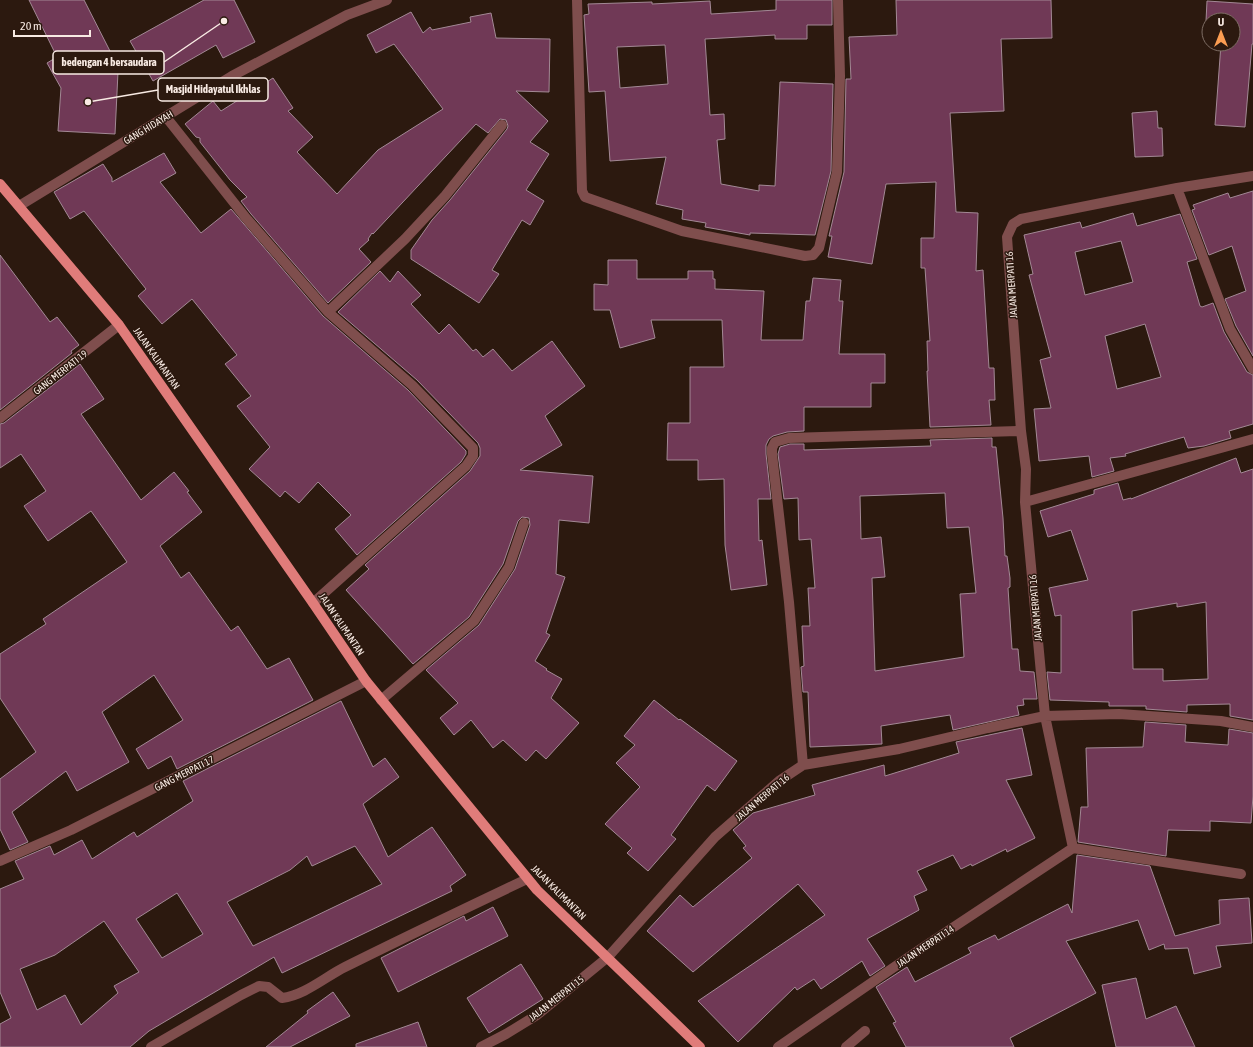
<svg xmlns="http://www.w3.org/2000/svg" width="1253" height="1047" font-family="'Asap Condensed',sans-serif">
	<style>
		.building { fill: #703956; stroke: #a38995; fill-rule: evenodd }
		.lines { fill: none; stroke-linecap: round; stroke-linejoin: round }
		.lane { stroke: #7f4e4d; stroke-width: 10 }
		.street { stroke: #7f4e4d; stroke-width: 10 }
		.primary { stroke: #e07c7a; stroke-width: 10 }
		.labels { text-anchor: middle; stroke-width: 3; stroke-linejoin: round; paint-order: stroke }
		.street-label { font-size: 10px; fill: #f8eae3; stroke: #2c190f }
		.leader { fill: none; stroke: #f8eae3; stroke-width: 1.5 }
		.callout-dot { fill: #f8eae3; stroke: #2c190f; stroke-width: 1.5 }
		.callout { fill: #2c190f; stroke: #f8eae3; stroke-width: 1.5 }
		.callout-label { font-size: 11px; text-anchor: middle; font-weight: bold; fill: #f8eae3 }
	</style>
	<rect width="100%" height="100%" fill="#2c190f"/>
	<path class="building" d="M 29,0 L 84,0 L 112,55 L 109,57 L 118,72 L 115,134 L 58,131 L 61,88 L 47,63 L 57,57 Z
		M 204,0 L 234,0 L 255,42 L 223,58 L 216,45 L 153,81 L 130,41 Z
		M 776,0 L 832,0 L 832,25 L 807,25 L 807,39 L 775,39 L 775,35 L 705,39 L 710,115 L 724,114 L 725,139 L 717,140 L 721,184 L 759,191 L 759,185 L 775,186 L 780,82 L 833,84 L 831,171 L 815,235 L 750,233 L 750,235 L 705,227 L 706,223 L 682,219 L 683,210 L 656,204 L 666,157 L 610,161 L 605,91 L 589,92 L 584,15 L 589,14 L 588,4 L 652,2 L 652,4 L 710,1 L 711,14 L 776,10 ZM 665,45 L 668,84 L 620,88 L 617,47 Z
		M 896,0 L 1051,0 L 1052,38 L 1001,39 L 1004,111 L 950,113 L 956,212 L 978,213 L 976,271 L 983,270 L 989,368 L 994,368 L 995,400 L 989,400 L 991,425 L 930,427 L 927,371 L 928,371 L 927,341 L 930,341 L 925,268 L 921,268 L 921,238 L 934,238 L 936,182 L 886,184 L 872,264 L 828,257 L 832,236 L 829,236 L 844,172 L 846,79 L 851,79 L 849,37 L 897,35 Z
		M 1207,1 L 1253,4 L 1253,44 L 1252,44 L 1245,127 L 1215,125 L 1221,44 L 1233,44 L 1233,20 L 1209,20 L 1209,41 L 1205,41 Z
		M 411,12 L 423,33 L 430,27 L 432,30 L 471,22 L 470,17 L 491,13 L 496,38 L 550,39 L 549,92 L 516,91 L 548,121 L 530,142 L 549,154 L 526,190 L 544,201 L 530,225 L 522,220 L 492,270 L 499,274 L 479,303 L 411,259 L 411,250 L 432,220 L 450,200 L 507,129 L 508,126 L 506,120 L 500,119 L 488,133 L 476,124 L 373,234 L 372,233 L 368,239 L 369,240 L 359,249 L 371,262 L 328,303 L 251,214 L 241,201 L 247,197 L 230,180 L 200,142 L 200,138 L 196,137 L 185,124 L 213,101 L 221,111 L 273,78 L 293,108 L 288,111 L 313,137 L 297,152 L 337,194 L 378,150 L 443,109 L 394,44 L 376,53 L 367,35 Z
		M 1157,111 L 1158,128 L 1162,128 L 1163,156 L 1135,157 L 1132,113 Z
		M 164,153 L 176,173 L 160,182 L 201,233 L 231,209 L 323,316 L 408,390 L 466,451 L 466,454 L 461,462 L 357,555 L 335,529 L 351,515 L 318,482 L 299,503 L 285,491 L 280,497 L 249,469 L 270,447 L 237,406 L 251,396 L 225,364 L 237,355 L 192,299 L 162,324 L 138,296 L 146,289 L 84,211 L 70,219 L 54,192 L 103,164 L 112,178 L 112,182 Z
		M 1253,191 L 1253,356 L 1236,326 L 1225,299 L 1246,291 L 1232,246 L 1209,255 L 1192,210 L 1195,209 L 1193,205 L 1228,193 L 1230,198 Z
		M 1133,213 L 1137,226 L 1180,214 L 1197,259 L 1187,262 L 1200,306 L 1202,307 L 1213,303 L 1224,332 L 1247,372 L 1253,375 L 1253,424 L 1229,431 L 1231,438 L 1204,446 L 1188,448 L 1184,437 L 1125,454 L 1126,456 L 1110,458 L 1114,471 L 1092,477 L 1089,456 L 1039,461 L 1034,409 L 1051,408 L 1040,360 L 1051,357 L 1029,275 L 1033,274 L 1024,235 L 1080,222 L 1082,228 ZM 1121,241 L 1133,282 L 1085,295 L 1075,252 ZM 1145,324 L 1161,377 L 1117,389 L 1105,336 Z
		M 0,255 L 50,322 L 57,317 L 79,345 L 71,351 L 72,353 L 0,410 Z
		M 608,260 L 637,260 L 637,279 L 688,279 L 688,271 L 713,271 L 713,279 L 715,279 L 715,289 L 764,291 L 761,340 L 803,340 L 806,301 L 810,301 L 813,278 L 841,280 L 839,301 L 843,301 L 839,354 L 885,354 L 885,383 L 871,383 L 871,407 L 804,407 L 804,431 L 787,432 L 773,436 L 769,439 L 766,445 L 766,454 L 771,499 L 758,499 L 759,541 L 762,540 L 767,585 L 731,590 L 725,545 L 724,479 L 698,480 L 698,460 L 667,460 L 668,423 L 690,423 L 690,367 L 724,367 L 722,320 L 651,320 L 655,338 L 620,348 L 610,310 L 594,310 L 594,284 L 608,285 Z
		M 380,271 L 390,282 L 398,271 L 421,295 L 411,304 L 439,334 L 449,324 L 473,351 L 476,349 L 483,357 L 493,349 L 512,371 L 552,341 L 585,386 L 545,416 L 562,445 L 520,470 L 593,476 L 589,523 L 559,520 L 556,574 L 565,577 L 546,633 L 550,635 L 535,661 L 547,669 L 546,670 L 562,679 L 551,698 L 579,723 L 546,759 L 536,750 L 526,761 L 503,740 L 493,748 L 471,720 L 454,735 L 440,718 L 458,703 L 426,670 L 479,625 L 515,569 L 530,525 L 529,518 L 522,517 L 518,521 L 503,564 L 469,617 L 413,664 L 346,590 L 369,569 L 365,565 L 470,471 L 480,456 L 480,448 L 478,443 L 417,380 L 338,312 Z
		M 80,364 L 104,399 L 81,414 L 141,500 L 174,472 L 189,491 L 187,492 L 202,512 L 160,546 L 181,578 L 189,572 L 231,631 L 238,626 L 267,669 L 289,658 L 313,700 L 177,769 L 171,756 L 148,769 L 136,749 L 183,720 L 154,675 L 102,712 L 129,762 L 77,791 L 66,771 L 12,812 L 28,842 L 10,850 L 0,829 L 0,779 L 36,752 L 0,698 L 0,654 L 46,624 L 43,619 L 127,562 L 91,511 L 48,541 L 24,506 L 46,491 L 21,454 L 0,468 L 0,424 L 4,423 Z
		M 992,438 L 992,447 L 996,447 L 1003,518 L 1005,556 L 1007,556 L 1010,578 L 1010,587 L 1008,588 L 1012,649 L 1018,649 L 1020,671 L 1034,672 L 1037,699 L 1023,699 L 1024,705 L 1017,706 L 1019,715 L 953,730 L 950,715 L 881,726 L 882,744 L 810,747 L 808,692 L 803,692 L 801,667 L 804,666 L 802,626 L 810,626 L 808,588 L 815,588 L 811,539 L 799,540 L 798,498 L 784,499 L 778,454 L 780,447 L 790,444 L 804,444 L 804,450 L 931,446 L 930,440 ZM 945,493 L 947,528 L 969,527 L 976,593 L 960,594 L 964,657 L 875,671 L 872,578 L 885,577 L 881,537 L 861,539 L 860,496 Z
		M 1236,458 L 1241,473 L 1253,469 L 1253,720 L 1230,716 L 1230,704 L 1187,705 L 1187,712 L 1146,709 L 1146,706 L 1109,706 L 1109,702 L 1050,700 L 1047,672 L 1061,673 L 1061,615 L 1055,616 L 1049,588 L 1088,580 L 1071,530 L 1048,537 L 1040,511 L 1094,494 L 1094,490 L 1118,483 L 1123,500 L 1131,498 L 1131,499 ZM 1206,602 L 1208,679 L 1163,681 L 1163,669 L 1133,669 L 1132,611 L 1177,603 L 1177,607 Z
		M 654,700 L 679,720 L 680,719 L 737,761 L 715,791 L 707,785 L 671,835 L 676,839 L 648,871 L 627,853 L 632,848 L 605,824 L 640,787 L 616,763 L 635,745 L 624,736 Z
		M 341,701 L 373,767 L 385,758 L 399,777 L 363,804 L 388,857 L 432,827 L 466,875 L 450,886 L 452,891 L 282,973 L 274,957 L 149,1031 L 130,1047 L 0,1047 L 0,1024 L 11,1018 L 0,992 L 0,889 L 24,879 L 15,861 L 50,846 L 54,855 L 82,840 L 92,859 L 134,832 L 137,837 L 193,801 L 183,781 ZM 355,846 L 382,884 L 253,946 L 227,902 L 290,870 L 307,856 L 312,866 ZM 177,893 L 203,934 L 162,958 L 136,919 ZM 104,921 L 139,972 L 114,986 L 118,993 L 81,1025 L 65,995 L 37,1010 L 20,969 L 55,955 Z
		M 1145,722 L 1186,725 L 1185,742 L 1228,745 L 1229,729 L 1253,733 L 1253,796 L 1251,823 L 1210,821 L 1210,831 L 1168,830 L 1166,856 L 1078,842 L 1081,807 L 1088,807 L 1086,748 L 1143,747 Z
		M 1022,728 L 1032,775 L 1006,780 L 1035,838 L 1007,852 L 1006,849 L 972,866 L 971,864 L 961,869 L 953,855 L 917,871 L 927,890 L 914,896 L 919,910 L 867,939 L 885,966 L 870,976 L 862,961 L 821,989 L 814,979 L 797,990 L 795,987 L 738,1042 L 698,1001 L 825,915 L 798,884 L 693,972 L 647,931 L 680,895 L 693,907 L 752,858 L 743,848 L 746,846 L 733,830 L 753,813 L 815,795 L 812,785 L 884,765 L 885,776 L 959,753 L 956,742 Z
		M 1077,855 L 1150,866 L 1175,936 L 1220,924 L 1219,900 L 1249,898 L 1252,943 L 1216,946 L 1221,967 L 1194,974 L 1188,948 L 1165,949 L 1164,944 L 1149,950 L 1138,920 L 1066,941 L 1096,993 L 1010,1038 L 1014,1047 L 906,1047 L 893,1023 L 896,1022 L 876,987 L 907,967 L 915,982 L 971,953 L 968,948 L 995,935 L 998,940 L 1068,904 L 1072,913 Z
		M 493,907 L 508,936 L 398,992 L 381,958 L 464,916 L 466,921 Z
		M 521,964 L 543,999 L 489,1033 L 467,998 Z
		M 1136,978 L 1146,1019 L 1176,1006 L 1195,1047 L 1116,1047 L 1102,985 Z
		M 333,992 L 350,1016 L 290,1047 L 266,1047 L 308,1013 L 307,1011 Z
		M 418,1022 L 427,1047 L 356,1047 L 356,1044 Z"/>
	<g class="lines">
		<path class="lane" d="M 846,1047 L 865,1031"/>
		<path class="street" d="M 577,0 L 582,191 L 585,197 L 682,231 L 805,256 L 813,255 L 819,248 L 837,172 L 840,76 L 838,0
			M 166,117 L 246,218 L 328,312 L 412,385 L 473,448 L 473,456 L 466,466 L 313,603
			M 1177,188 L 1230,329 L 1253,369
			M 19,206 L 232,76 L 347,15 L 387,0
			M 328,312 L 405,239 L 445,196 L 502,125
			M 0,418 L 119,325
			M 1025,502 L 1253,439
			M 381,700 L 474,621 L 509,567 L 524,523
			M 803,765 L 789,602 L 772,454 L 772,448 L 775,442 L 789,438 L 1021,431
			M 1073,848 L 1045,716 L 1119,714 L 1221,721 L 1253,727
			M 1073,848 L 1241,874
			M 0,861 L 71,830 L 366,681
			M 151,1047 L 241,995 L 259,986 L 268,987 L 282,998 C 305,995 325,977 345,967 C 405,937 466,908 527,879
			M 481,1047 L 506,1034 L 537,1015 L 608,957 L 715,837 L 779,781 L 803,765 L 899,749 L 988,728 L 1045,716 L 1025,502 L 1026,469 L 1021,431 L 1007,237 L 1013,224 L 1021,219 L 1177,188 L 1253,176
			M 778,1047 L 919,950 L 1073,848"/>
		<path class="primary" d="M 0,184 L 119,325 L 313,603 L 366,681 L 537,890 L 700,1047"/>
	</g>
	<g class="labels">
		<g class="street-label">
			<text transform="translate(148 127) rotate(-31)" y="4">GANG HIDAYAH</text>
			<text transform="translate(1011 285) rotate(-94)" y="4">JALAN MERPATI 16</text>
			<text transform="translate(157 358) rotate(55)" y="4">JALAN KALIMANTAN</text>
			<text transform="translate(60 372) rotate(-38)" y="4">GANG MERPATI 19</text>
			<text transform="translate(1035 608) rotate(-95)" y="4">JALAN MERPATI 16</text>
			<text transform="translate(342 624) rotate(56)" y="4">JALAN KALIMANTAN</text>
			<text transform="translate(184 773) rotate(-27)" y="4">GANG MERPATI 17</text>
			<text transform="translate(762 797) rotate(-40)" y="4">JALAN MERPATI 16</text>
			<text transform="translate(559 892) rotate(45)" y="4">JALAN KALIMANTAN</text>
			<text transform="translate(925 946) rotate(-34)" y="4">JALAN MERPATI 14</text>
			<text transform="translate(556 998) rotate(-38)" y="4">JALAN MERPATI 15</text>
		</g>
	</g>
	<path class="leader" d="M224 21L164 62M88 102L158 90"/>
	<g class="callout-dot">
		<circle cx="224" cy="21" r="4"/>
		<circle cx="88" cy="102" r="4"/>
	</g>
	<g class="callout">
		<rect x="53" y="51" width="111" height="23" rx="4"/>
		<rect x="158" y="78" width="110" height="23" rx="4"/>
	</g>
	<g class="callout-label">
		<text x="109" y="66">bedengan 4 bersaudara</text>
		<text x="213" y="93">Masjid Hidayatul Ikhlas</text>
	</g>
	<g transform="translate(1221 32)"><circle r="19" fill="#2c190f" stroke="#7e6d64"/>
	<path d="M0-3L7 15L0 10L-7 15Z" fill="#fc9d52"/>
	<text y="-6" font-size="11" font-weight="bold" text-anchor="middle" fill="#f8eae3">U</text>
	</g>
	<path d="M14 30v6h76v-6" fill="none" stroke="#f8eae3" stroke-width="2"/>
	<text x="20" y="30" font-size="12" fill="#f8eae3" stroke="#2c190f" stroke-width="3" paint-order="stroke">20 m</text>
</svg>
